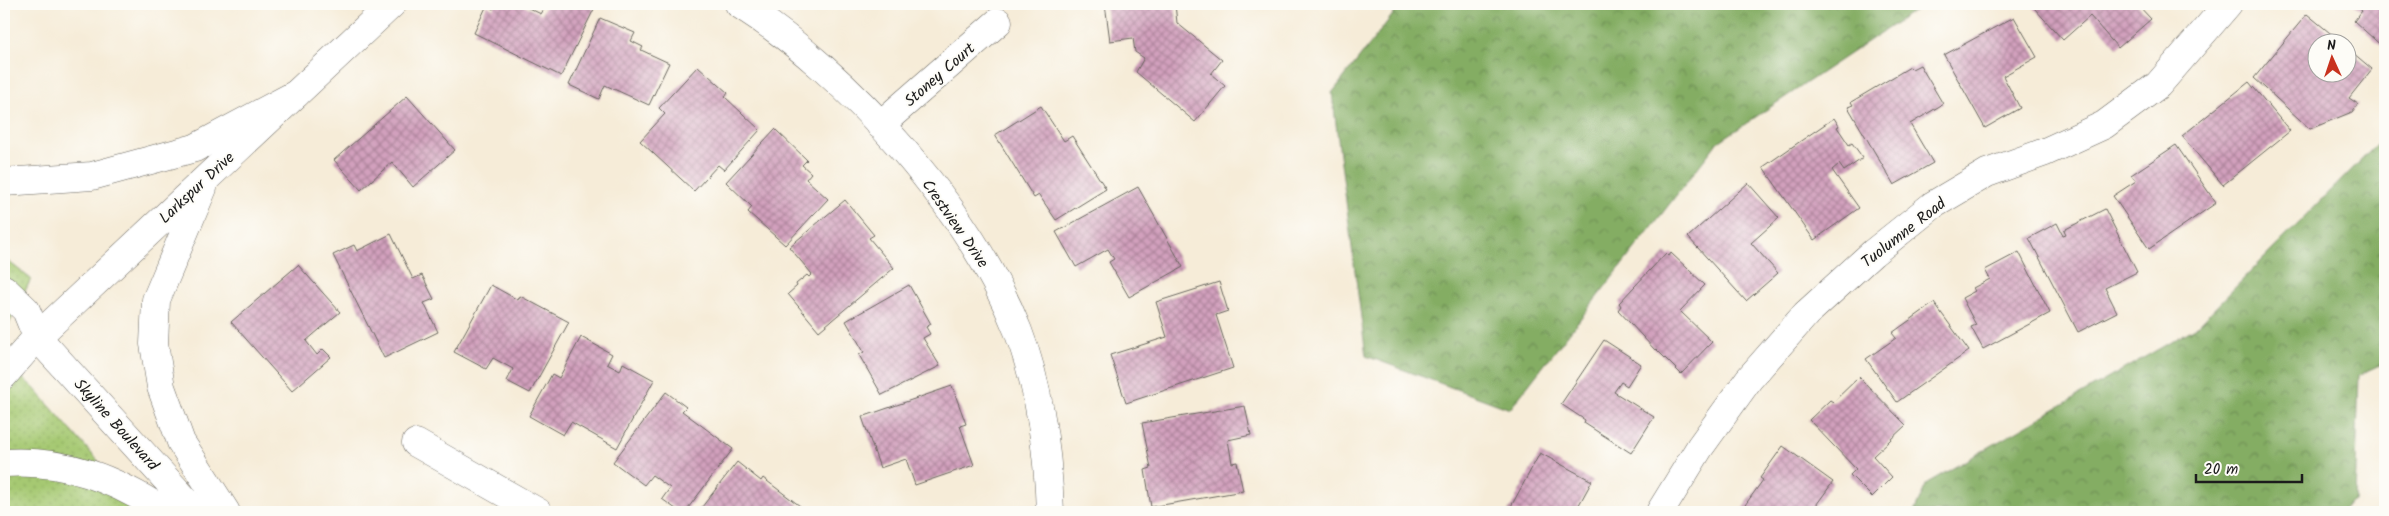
<svg xmlns="http://www.w3.org/2000/svg" width="2389" height="516" font-family="Kalam,sans-serif">
	<style>
		.forest { fill: url(#forest-crowns); stroke: #506440 }
		.park { fill: url(#park-dots); stroke: #617247 }
		.building { fill: url(#building-cross-hatch) }
		.lines { fill: none; stroke-linecap: round; stroke-linejoin: round }
		.minor-casing { stroke: #68655e; stroke-width: 29 }
		.tertiary-casing { stroke: #68655e; stroke-width: 29 }
		.secondary-casing { stroke: #68655e; stroke-width: 29 }
		.motorway-casing { stroke: #68655e; stroke-width: 29 }
		.minor { stroke: #fff; stroke-width: 28 }
		.tertiary { stroke: #fff; stroke-width: 28 }
		.secondary { stroke: #fff; stroke-width: 28 }
		.motorway { stroke: #fff; stroke-width: 28 }
		.labels { text-anchor: middle; stroke-width: 4; stroke-linejoin: round; paint-order: stroke }
		.street-label { font-size: 16px; fill: #1c1c1c; stroke: #fdfcf7 }
	</style>
	<defs>
		<pattern id="forest-crowns" width="20" height="18" patternUnits="userSpaceOnUse" patternTransform="scale(1.25)"><rect width="20" height="18" fill="#84ad64"/><path d="M2 6a3 3 0 1 1 6 0M12 15a3 3 0 1 1 6 0" fill="none" stroke="#6b8c52"/></pattern>
		<pattern id="park-dots" width="8" height="8" patternUnits="userSpaceOnUse" patternTransform="scale(1.25)"><rect width="8" height="8" fill="#a6c972"/><path d="M2 2h.1M6 6h.1" fill="none" stroke="#8eac62" stroke-width="1.8" stroke-linecap="round"/></pattern>
		<pattern id="building-cross-hatch" width="8" height="8" patternUnits="userSpaceOnUse" patternTransform="scale(1.25)"><rect width="8" height="8" fill="#d2a0bd"/><path d="M0 0l8 8M0 8l8-8" fill="none" stroke="#aa8299"/></pattern>
	</defs>
	<rect width="100%" height="100%" fill="#fdfcf7"/>
	<filter id="ink" filterUnits="userSpaceOnUse"><feTurbulence type="fractalNoise" baseFrequency=".02" numOctaves="2"/><feDisplacementMap in="SourceGraphic" scale="10" xChannelSelector="R" yChannelSelector="G"/><feConvolveMatrix kernelMatrix="1 2 1 2 8 2 1 2 1" color-interpolation-filters="sRGB"/></filter>
	<filter id="wash" filterUnits="userSpaceOnUse"><feTurbulence type="fractalNoise" baseFrequency=".0096" numOctaves="4" result="noise"/><feDisplacementMap in="SourceGraphic" scale="20" xChannelSelector="R" yChannelSelector="G"/><feGaussianBlur stdDeviation="1.12" result="paint"/><feColorMatrix in="noise" values="0 0 0 0 0 0 0 0 0 0 0 0 0 0 0 0 0 1.4 0 .05"/><feComposite in="paint" operator="in"/></filter>
	<g filter="url(#wash)">
		<rect width="100%" height="100%" fill="#f6ecd8"/>
		<path class="forest" d="M 1401,4 L 1924,4 L 1717,143 L 1510,409 L 1366,356 L 1332,93 Z
			M 2385,136 L 2385,363 L 2359,375 L 2355,500 L 2339,512 L 1914,512 L 1927,483 L 2195,328 Z"/>
		<path class="park" d="M 4,258 L 31,279 L 4,334 Z
			M 4,362 L 34,388 L 143,512 L 4,512 Z"/>
		<g id="blocks">
			<path class="building" d="M 495,4 L 520,4 L 541,14 L 547,4 L 584,4 L 594,9 L 561,76 L 474,33 L 487,5 L 493,9 Z
				M 1105,4 L 1175,4 L 1177,23 L 1222,60 L 1211,74 L 1225,86 L 1195,122 L 1136,72 L 1144,58 L 1135,52 L 1133,38 L 1110,41 Z
				M 2039,4 L 2137,4 L 2151,19 L 2118,48 L 2090,16 L 2063,40 L 2034,8 Z
				M 2354,4 L 2385,4 L 2385,49 L 2354,21 L 2362,11 Z
				M 2307,14 L 2341,42 L 2316,42 L 2316,72 L 2346,72 L 2346,47 L 2372,69 L 2349,98 L 2358,104 L 2352,112 L 2310,129 L 2254,78 Z
				M 2014,17 L 2037,57 L 2003,76 L 2020,108 L 1985,128 L 1944,55 Z
				M 600,18 L 635,33 L 631,41 L 643,47 L 641,50 L 669,63 L 649,105 L 605,85 L 599,99 L 569,85 Z
				M 1920,65 L 1943,104 L 1910,124 L 1933,163 L 1894,185 L 1848,107 L 1853,105 L 1851,102 L 1910,67 L 1912,69 Z
				M 698,66 L 728,93 L 725,97 L 760,130 L 724,170 L 718,165 L 694,191 L 640,141 L 665,114 L 659,108 Z
				M 2249,82 L 2290,131 L 2223,185 L 2182,136 Z
				M 407,96 L 455,150 L 413,187 L 392,162 L 361,190 L 334,160 Z
				M 1041,106 L 1064,141 L 1072,136 L 1106,189 L 1056,220 L 1039,195 L 1034,198 L 995,135 Z
				M 1834,118 L 1839,126 L 1837,127 L 1849,145 L 1852,143 L 1863,158 L 1844,171 L 1839,164 L 1832,170 L 1859,208 L 1814,240 L 1763,167 Z
				M 775,129 L 807,160 L 802,165 L 811,173 L 806,179 L 828,199 L 785,245 L 748,212 L 752,207 L 726,182 Z
				M 2176,145 L 2216,203 L 2149,249 L 2113,196 L 2136,181 L 2131,175 Z
				M 1748,183 L 1779,218 L 1751,243 L 1778,273 L 1746,301 L 1688,237 Z
				M 1138,187 L 1183,267 L 1129,297 L 1109,262 L 1114,259 L 1108,249 L 1076,267 L 1056,232 Z
				M 845,200 L 874,235 L 869,238 L 894,268 L 819,331 L 788,294 L 797,286 L 796,284 L 807,275 L 809,277 L 812,274 L 789,247 Z
				M 2105,209 L 2137,272 L 2105,288 L 2117,312 L 2078,332 L 2029,238 L 2057,223 L 2063,235 L 2066,234 L 2064,230 Z
				M 391,234 L 413,279 L 422,275 L 434,299 L 424,303 L 438,332 L 384,358 L 333,255 L 354,245 L 357,251 Z
				M 2019,252 L 2050,313 L 1983,349 L 1971,327 L 1976,325 L 1962,298 L 1975,291 L 1973,288 L 1990,279 L 1985,270 Z
				M 1666,253 L 1669,256 L 1671,253 L 1705,285 L 1680,311 L 1712,342 L 1681,374 L 1656,349 L 1655,350 L 1618,310 L 1621,306 L 1619,303 Z
				M 298,265 L 340,312 L 306,341 L 317,355 L 323,349 L 331,357 L 292,391 L 231,322 Z
				M 1219,282 L 1228,311 L 1216,315 L 1233,368 L 1126,403 L 1110,355 L 1167,337 L 1156,302 Z
				M 491,285 L 518,300 L 520,296 L 569,322 L 530,393 L 507,381 L 513,369 L 493,358 L 486,369 L 454,352 Z
				M 909,285 L 931,324 L 926,327 L 930,334 L 923,338 L 940,366 L 882,395 L 859,355 L 864,352 L 846,321 Z
				M 1934,303 L 1969,351 L 1897,402 L 1866,359 L 1896,338 L 1892,333 Z
				M 581,337 L 612,354 L 607,364 L 620,371 L 623,363 L 654,380 L 617,448 L 571,422 L 563,435 L 529,416 L 552,374 L 559,378 Z
				M 1604,340 L 1641,364 L 1627,386 L 1621,382 L 1614,392 L 1654,417 L 1631,453 L 1584,423 L 1585,420 L 1561,404 Z
				M 1859,377 L 1906,425 L 1873,456 L 1892,477 L 1872,497 L 1850,475 L 1856,469 L 1809,420 L 1830,400 L 1833,402 Z
				M 952,386 L 966,424 L 960,426 L 974,465 L 915,485 L 906,459 L 880,468 L 862,417 Z
				M 666,392 L 686,407 L 682,411 L 733,449 L 685,512 L 680,512 L 662,499 L 670,488 L 652,475 L 644,485 L 613,462 Z
				M 1245,406 L 1251,435 L 1228,440 L 1232,463 L 1237,462 L 1243,491 L 1151,507 L 1145,470 L 1151,468 L 1142,423 Z
				M 1783,446 L 1833,482 L 1811,512 L 1740,512 L 1763,480 L 1760,478 Z
				M 1540,453 L 1592,481 L 1575,512 L 1508,512 Z
				M 737,462 L 761,481 L 763,478 L 808,512 L 698,512 Z"/>
		</g>
	</g>
	<g filter="url(#ink)">
		<use href="#blocks" fill-opacity="0" stroke="#68655e" stroke-width="1"/>
		<g class="lines">
			<defs>
				<path id="minor" d="M 739,4 C 849,74 970,209 1018,331 C 1040,388 1048,451 1050,512
					M 880,125 L 998,22
					M 416,443 L 538,512
					M 1660,512 L 1700,447 L 1749,379 L 1806,314 L 1873,253 L 1933,205 L 1987,173 L 2045,152 L 2104,125 L 2158,85 L 2228,4"/>
				<path id="tertiary" d="M 203,188 L 156,300 L 154,344 L 161,387 L 181,442 L 226,512
					M 37,337 L 392,4"/>
				<path id="secondary" d="M 4,375 L 37,337 L 196,512
					M 4,463 C 65,459 115,479 165,512"/>
				<path id="motorway" d="M 4,182 L 92,176 L 195,148 L 296,94
					M 4,289 L 26,310 L 37,337"/>
			</defs>
			<use href="#minor" class="minor-casing"/>
			<use href="#tertiary" class="tertiary-casing"/>
			<use href="#secondary" class="secondary-casing"/>
			<use href="#motorway" class="motorway-casing"/>
			<use href="#minor" class="minor"/>
			<use href="#tertiary" class="tertiary"/>
			<use href="#secondary" class="secondary"/>
			<use href="#motorway" class="motorway"/>
		</g>
	</g>
	<g class="labels">
		<g class="street-label">
			<text transform="translate(939 74) rotate(-41)" y="6">Stoney Court</text>
			<text transform="translate(196 187) rotate(-43)" y="6">Larkspur Drive</text>
			<text transform="translate(956 223) rotate(55)" y="6">Crestview Drive</text>
			<text transform="translate(1903 232) rotate(-38)" y="6">Tuolumne Road</text>
			<text transform="translate(117 424) rotate(48)" y="6">Skyline Boulevard</text>
		</g>
	</g>
	<rect width="2389" height="516" fill="none" stroke="#fdfcf7" stroke-width="20"/>
	<g transform="translate(2332 58) rotate(357)"><circle r="24" fill="#fdfcf7" stroke="#a3a29f"/>
	<path d="M0-4L9 19L0 12L-9 19Z" fill="#c8321e"/>
	<text y="-8" font-size="14" font-weight="bold" text-anchor="middle" fill="#1c1c1c">N</text>
	</g>
	<path d="M2196 474v8h106v-8" fill="none" stroke="#1c1c1c" stroke-width="2.5"/>
	<text x="2204" y="474" font-size="15" fill="#1c1c1c" stroke="#fdfcf7" stroke-width="4" paint-order="stroke">20 m</text>
</svg>
